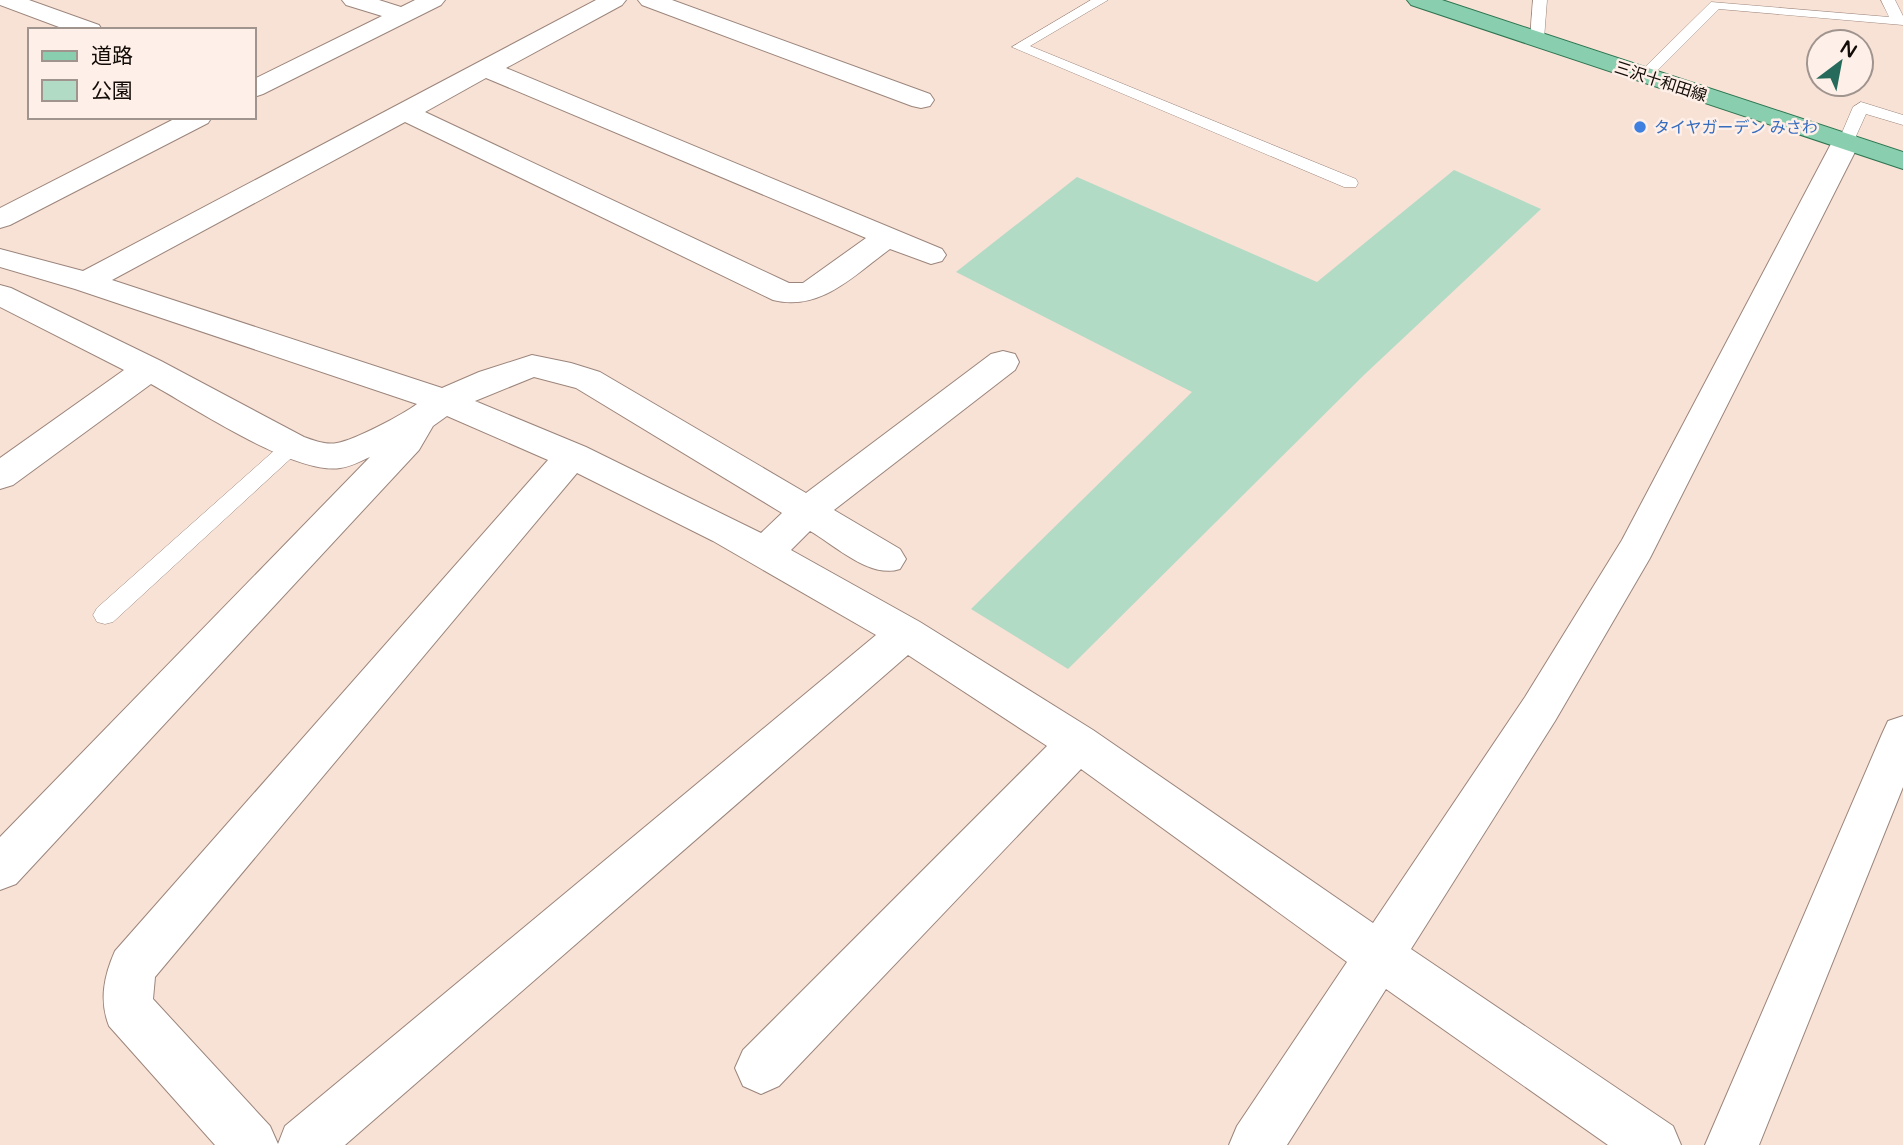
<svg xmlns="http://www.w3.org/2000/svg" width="1903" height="1145" font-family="'Varela Round','Noto Sans JP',sans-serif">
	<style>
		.green { fill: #b2dbc5 }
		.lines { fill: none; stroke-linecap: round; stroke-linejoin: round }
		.lane-casing { stroke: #9b857b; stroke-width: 1 }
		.street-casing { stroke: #9b857b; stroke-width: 2 }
		.primary-casing { stroke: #2d7450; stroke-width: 2 }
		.lane { fill: #fff; fill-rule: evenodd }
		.street { fill: #fff; fill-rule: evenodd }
		.primary { fill: #89ceae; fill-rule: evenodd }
		.shop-dot { fill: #3f7fe0; stroke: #fef0e9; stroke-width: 2.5 }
		.labels { text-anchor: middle; stroke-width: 5; stroke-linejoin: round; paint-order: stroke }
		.far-street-label { font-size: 16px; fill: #120b07; stroke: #fef0e9 }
		.far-shop-label { font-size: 16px; fill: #366cbe; stroke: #fef0e9; text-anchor: start }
	</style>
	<rect width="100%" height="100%" fill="#f8e1d5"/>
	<path class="green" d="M 1454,170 L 1541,209 L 1365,374 L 1068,669 L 971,609 L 1192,392 L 956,272 L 1077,177 L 1317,282 Z"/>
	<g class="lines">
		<defs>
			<path id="lane" d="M 1091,0 L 1108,0 L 1030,46 L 1356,179 L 1358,183 L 1356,187 L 1344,187 L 1012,47 Z
				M 1533,0 L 1547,0 L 1544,39 L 1537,43 L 1530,39 Z
				M 1881,0 L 1895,0 L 1903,16 L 1903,25 L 1719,9 L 1650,78 L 1640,78 L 1637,75 L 1711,2 L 1889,17 Z
				M 1861,102 L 1903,115 L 1903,125 L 1866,114 L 1852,145 L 1840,145 L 1838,142 L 1853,107 Z
				M 292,439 L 299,441 L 302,446 L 299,451 L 113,622 L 105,624 L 97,622 L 93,615 L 97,608 L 285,441 Z"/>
			<path id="street" d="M 0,0 L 29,0 L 99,25 L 102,30 L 67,30 L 0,5 Z
				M 342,0 L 379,0 L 401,7 L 415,0 L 445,0 L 441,5 L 263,94 L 254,97 L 254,79 L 382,16 L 346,5 Z
				M 596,0 L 626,0 L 622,5 L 506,68 L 942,249 L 946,255 L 942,261 L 931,264 L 890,249 C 854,275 821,312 773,300 L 405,122 L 112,280 L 442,388 L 479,372 L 532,355 L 571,363 L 600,372 L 806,493 L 991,354 L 1003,351 L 1015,354 L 1019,362 L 1015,370 L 834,510 L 900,549 L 906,559 L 900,569 C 870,579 836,546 810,531 L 791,550 L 920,622 L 1093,730 L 1373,923 L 1525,697 L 1622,540 L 1832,142 L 1836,136 L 1846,134 L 1856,136 L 1860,142 L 1650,558 L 1555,721 L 1411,949 L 1673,1126 L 1681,1145 L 1608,1145 L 1386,989 L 1287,1145 L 1229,1145 L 1237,1126 L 1347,962 L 1081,769 L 779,1086 L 761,1094 L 743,1086 L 735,1068 L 743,1050 L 1047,746 L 908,655 L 345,1145 L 215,1145 L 109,1026 C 99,1000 104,976 115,951 L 548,460 L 447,416 L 433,426 L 419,450 L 16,884 L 0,890 L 0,837 L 370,457 C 361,461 350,467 340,468 C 294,475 193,407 151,384 L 13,485 L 0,489 L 0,458 L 124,370 L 0,307 L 0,285 L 11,288 L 161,361 L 304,437 C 315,441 326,445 337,443 C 355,440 402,415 417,404 L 75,289 L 0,267 L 0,249 L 83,271 ZM 486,78 L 866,238 L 803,283 L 789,283 L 425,112 ZM 534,377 L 576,388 L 782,513 L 761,533 L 586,447 L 475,401 ZM 577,473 L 713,541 L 876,635 L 285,1126 L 278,1144 L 270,1126 L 153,999 L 155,977 Z
				M 638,0 L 672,0 L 930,94 L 934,100 L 930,106 L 921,108 L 912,106 L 642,5 Z
				M 178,117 L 212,117 L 208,123 L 10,225 L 0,228 L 0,208 Z
				M 1903,716 L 1903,787 L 1759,1145 L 1705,1145 L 1882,734 L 1888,721 Z"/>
			<path id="primary" d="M 1407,0 L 1442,0 L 1903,152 L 1903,169 L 1411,5 Z"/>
		</defs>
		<use href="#lane" class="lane-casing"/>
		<use href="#street" class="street-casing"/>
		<use href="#primary" class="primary-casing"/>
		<use href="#lane" class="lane"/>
		<use href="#street" class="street"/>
		<use href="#primary" class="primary"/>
	</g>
	<circle class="shop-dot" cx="1640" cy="127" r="7"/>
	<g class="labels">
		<g class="far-street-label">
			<text transform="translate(1661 81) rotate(18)" y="6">三沢十和田線</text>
		</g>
		<g class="far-shop-label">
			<text x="1654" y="133">タイヤガーデン みさわ</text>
		</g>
	</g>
	<rect x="28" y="28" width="228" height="91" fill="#fef0e9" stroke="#a0948f" stroke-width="2"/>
	<rect x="42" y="51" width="35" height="10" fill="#89ceae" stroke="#a0948f" stroke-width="2"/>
	<text x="91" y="63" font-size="21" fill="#120b07">道路</text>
	<rect x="42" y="80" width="35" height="21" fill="#b2dbc5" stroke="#a0948f" stroke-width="2"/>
	<text x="91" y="98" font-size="21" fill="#120b07">公園</text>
	<g transform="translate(1840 63) rotate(32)"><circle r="33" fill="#fef0e9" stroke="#a0948f" stroke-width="2"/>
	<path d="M0-5L12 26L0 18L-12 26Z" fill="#266a5b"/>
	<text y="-10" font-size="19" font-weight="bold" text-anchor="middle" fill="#120b07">N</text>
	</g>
</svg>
